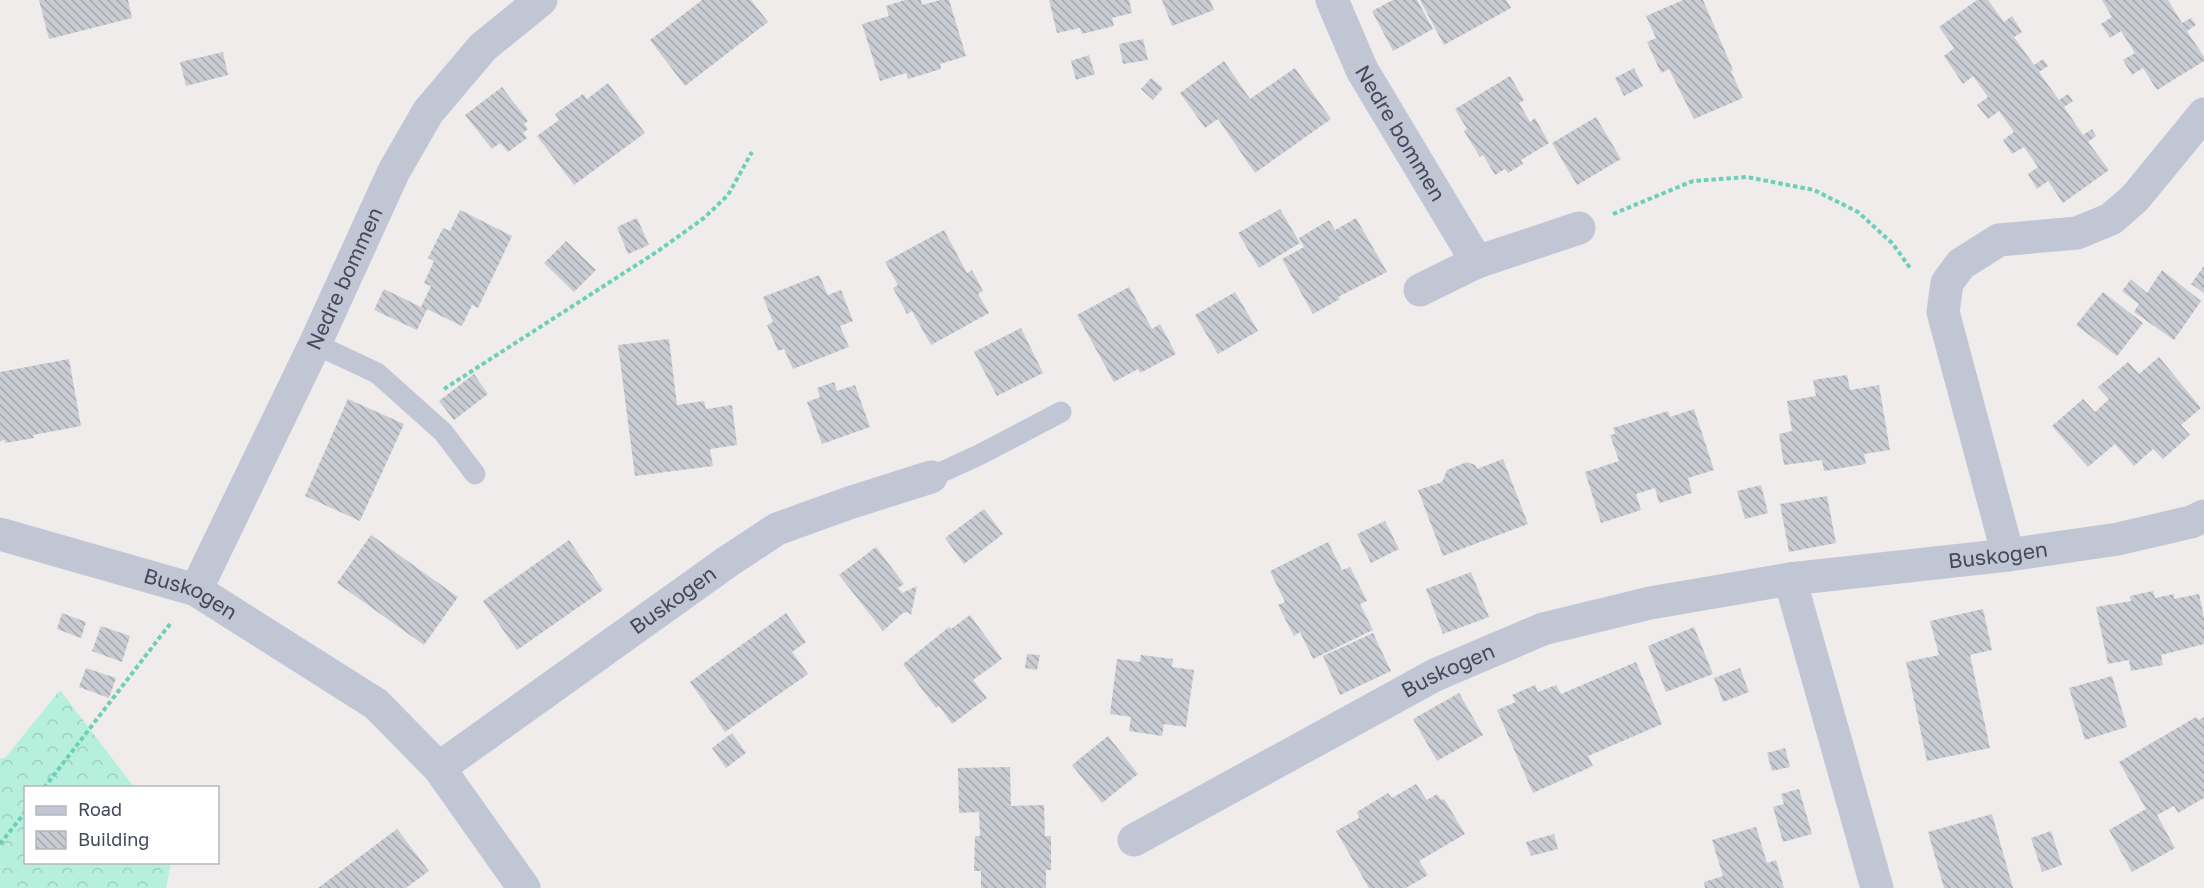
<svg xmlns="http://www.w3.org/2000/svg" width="2204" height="888" font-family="'Golos Text',sans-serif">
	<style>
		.forest { fill: url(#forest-crowns) }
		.building { fill: url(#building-back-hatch) }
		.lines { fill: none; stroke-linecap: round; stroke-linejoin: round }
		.path { stroke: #6cd0b9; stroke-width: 4; stroke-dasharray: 4.5 3; stroke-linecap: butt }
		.service { stroke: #c1c6d4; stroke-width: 21 }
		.minor { stroke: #c1c6d4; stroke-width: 33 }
		.labels { text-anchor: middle; stroke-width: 4.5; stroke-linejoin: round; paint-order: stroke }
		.street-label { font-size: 21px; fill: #43495a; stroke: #fff }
	</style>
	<defs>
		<pattern id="forest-crowns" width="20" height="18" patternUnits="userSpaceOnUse" patternTransform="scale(1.5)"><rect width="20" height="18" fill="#b6f0dc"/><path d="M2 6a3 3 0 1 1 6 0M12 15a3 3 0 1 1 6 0" fill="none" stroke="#9ecfbf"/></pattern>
		<pattern id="building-back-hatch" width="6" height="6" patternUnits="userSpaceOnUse" patternTransform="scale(1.5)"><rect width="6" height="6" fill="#caccd4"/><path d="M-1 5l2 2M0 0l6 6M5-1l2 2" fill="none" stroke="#a6a8af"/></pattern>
	</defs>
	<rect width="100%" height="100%" fill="#efeceb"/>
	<path class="forest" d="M 60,690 L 134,787 L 26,788 L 26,862 L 171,863 L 166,888 L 0,888 L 0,759 L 5,758 Z"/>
	<path class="building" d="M 39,0 L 128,0 L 132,18 L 49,39 Z
		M 702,0 L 751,0 L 768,22 L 685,86 L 650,40 Z
		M 905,0 L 921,0 L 922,5 L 940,0 L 949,0 L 966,56 L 940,64 L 941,69 L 908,79 L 906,73 L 880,81 L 862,24 L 889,16 L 886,6 Z
		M 1049,0 L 1129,0 L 1132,13 L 1112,18 L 1114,26 L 1082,34 L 1080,28 L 1057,33 Z
		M 1162,0 L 1210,0 L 1214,10 L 1172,26 Z
		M 1393,0 L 1417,0 L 1433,29 L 1393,51 L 1372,11 Z
		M 1420,0 L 1506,0 L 1511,8 L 1444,45 Z
		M 1683,0 L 1703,0 L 1733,70 L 1731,71 L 1743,98 L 1694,119 L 1669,69 L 1661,73 L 1647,42 L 1656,38 L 1646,16 Z
		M 1977,0 L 1988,0 L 2004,22 L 2012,16 L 2022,32 L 2014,37 L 2034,65 L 2043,59 L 2048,66 L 2039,72 L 2059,100 L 2068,94 L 2073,101 L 2064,107 L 2083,135 L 2092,129 L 2096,136 L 2088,142 L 2109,170 L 2063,203 L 2048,181 L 2037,189 L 2028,174 L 2038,167 L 2024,147 L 2012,154 L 2003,140 L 2014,132 L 1999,111 L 1988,119 L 1977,105 L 1988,97 L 1973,76 L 1963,84 L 1944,56 L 1954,48 L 1939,27 Z
		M 2102,0 L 2168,0 L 2182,23 L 2191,18 L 2196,25 L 2187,31 L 2204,57 L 2204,61 L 2157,90 L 2143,68 L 2132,75 L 2123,60 L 2135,53 L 2121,31 L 2110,38 L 2101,24 L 2112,17 Z
		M 1143,39 L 1148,60 L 1123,64 L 1119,44 Z
		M 223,52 L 228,75 L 186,86 L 180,62 Z
		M 1089,55 L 1095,74 L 1076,80 L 1071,61 Z
		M 1224,61 L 1250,99 L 1295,68 L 1331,119 L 1255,173 L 1218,119 L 1205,128 L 1180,93 Z
		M 1634,68 L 1643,86 L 1624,96 L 1615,78 Z
		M 1510,76 L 1524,100 L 1519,103 L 1530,122 L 1535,118 L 1549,143 L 1521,160 L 1523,164 L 1508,173 L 1505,169 L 1495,175 L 1483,155 L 1480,157 L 1464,131 L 1467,129 L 1455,109 Z
		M 1151,78 L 1163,88 L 1153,100 L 1141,89 Z
		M 608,83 L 645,133 L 574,185 L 537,136 L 559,120 L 555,114 L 583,94 L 587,99 Z
		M 502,87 L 528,121 L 524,124 L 528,129 L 523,133 L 527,138 L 508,152 L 500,143 L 492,149 L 465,115 Z
		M 1596,117 L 1621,159 L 1577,185 L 1552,143 Z
		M 1280,209 L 1300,243 L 1259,268 L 1238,233 Z
		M 460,210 L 512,236 L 478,308 L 472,305 L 462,326 L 427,309 L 417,330 L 374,310 L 384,289 L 421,307 L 431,286 L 424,283 L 434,261 L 428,258 L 443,228 L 450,231 Z
		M 637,218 L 649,245 L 628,254 L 617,227 Z
		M 1356,218 L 1387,272 L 1338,297 L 1340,299 L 1313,314 L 1282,259 L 1304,247 L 1299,238 L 1329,220 L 1335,230 Z
		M 944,230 L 967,273 L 972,270 L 983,291 L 978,294 L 989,313 L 931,345 L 912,311 L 907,314 L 893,288 L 898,285 L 885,262 Z
		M 566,241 L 596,270 L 574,292 L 544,263 Z
		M 2204,266 L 2204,293 L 2191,284 Z
		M 2162,270 L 2201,301 L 2174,340 L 2134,312 L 2139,304 L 2122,291 L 2131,279 L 2147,293 Z
		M 819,275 L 828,295 L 841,290 L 853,321 L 840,326 L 849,347 L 793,369 L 784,349 L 778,351 L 767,325 L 773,322 L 763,297 Z
		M 1129,287 L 1152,329 L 1160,324 L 1176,354 L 1140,373 L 1138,369 L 1114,382 L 1077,315 Z
		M 1235,292 L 1258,331 L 1218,354 L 1195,315 Z
		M 2103,292 L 2143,323 L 2117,356 L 2076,325 Z
		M 1021,328 L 1043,373 L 997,396 L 974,352 Z
		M 669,339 L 677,405 L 704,401 L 706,409 L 732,405 L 737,445 L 710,449 L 713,466 L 635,476 L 618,345 Z
		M 2159,357 L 2201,408 L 2181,425 L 2190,435 L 2163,459 L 2153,449 L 2134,466 L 2115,444 L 2088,467 L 2052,426 L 2083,399 L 2095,412 L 2109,399 L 2098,387 L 2128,362 L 2139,374 Z
		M 69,359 L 81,426 L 33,435 L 34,438 L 5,443 L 5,440 L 0,441 L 0,372 Z
		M 474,374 L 488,394 L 454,420 L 439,401 Z
		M 1847,375 L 1850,390 L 1879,385 L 1890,450 L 1864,454 L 1866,464 L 1824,471 L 1822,460 L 1784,465 L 1779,434 L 1792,431 L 1787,401 L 1816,396 L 1813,380 Z
		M 834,382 L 837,391 L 855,385 L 870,427 L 822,444 L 807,402 L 820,397 L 817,388 Z
		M 348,399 L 404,424 L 360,521 L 305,496 Z
		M 1694,409 L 1714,470 L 1688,478 L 1692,493 L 1659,503 L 1655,488 L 1636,494 L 1641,510 L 1601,523 L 1585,472 L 1619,461 L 1610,435 L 1615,434 L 1613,428 L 1668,411 L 1670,417 Z
		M 1503,459 L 1528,524 L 1443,556 L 1418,490 L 1442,482 L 1447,470 L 1467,462 L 1475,465 L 1477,469 Z
		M 1761,485 L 1768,513 L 1745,519 L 1737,491 Z
		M 1827,496 L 1836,543 L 1789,552 L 1780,504 Z
		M 984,509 L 1003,534 L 964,564 L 945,538 Z
		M 1385,521 L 1399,549 L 1371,563 L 1357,534 Z
		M 371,535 L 458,597 L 424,645 L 337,583 Z
		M 569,540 L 603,590 L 517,650 L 483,601 Z
		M 1328,542 L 1342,570 L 1350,567 L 1367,601 L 1360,604 L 1373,630 L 1313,659 L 1300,632 L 1294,636 L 1278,605 L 1285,602 L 1270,571 Z
		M 876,547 L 904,584 L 898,588 L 902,593 L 917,586 L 911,615 L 908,612 L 903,613 L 883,631 L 839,575 Z
		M 1471,572 L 1489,617 L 1443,634 L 1426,589 Z
		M 2153,591 L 2155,598 L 2174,594 L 2174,599 L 2199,594 L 2204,618 L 2204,644 L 2161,655 L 2163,665 L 2131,671 L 2129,660 L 2108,664 L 2096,607 L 2131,601 L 2130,596 Z
		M 1983,609 L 1992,650 L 1970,655 L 1990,748 L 1927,761 L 1906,662 L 1939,655 L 1930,621 Z
		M 62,613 L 86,622 L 81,638 L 57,629 Z
		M 786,613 L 806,642 L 792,652 L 808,674 L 725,732 L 690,682 Z
		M 970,615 L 1002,659 L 973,680 L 987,698 L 952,724 L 939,706 L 936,708 L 903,664 L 949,627 L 951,629 Z
		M 101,626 L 130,636 L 122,662 L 92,651 Z
		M 1694,627 L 1713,674 L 1666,692 L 1648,646 Z
		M 1373,633 L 1391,671 L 1340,695 L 1323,656 Z
		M 1027,654 L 1040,655 L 1037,670 L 1025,668 Z
		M 1141,655 L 1173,659 L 1172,667 L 1194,670 L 1186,727 L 1164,724 L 1162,736 L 1129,731 L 1131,717 L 1110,714 L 1117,659 L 1140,662 Z
		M 1636,662 L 1662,724 L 1588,756 L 1593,766 L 1533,793 L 1497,710 L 1516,702 L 1512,695 L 1535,685 L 1538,692 L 1556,685 L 1561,694 Z
		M 86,668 L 116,678 L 109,698 L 79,687 Z
		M 1740,668 L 1749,692 L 1723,702 L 1714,678 Z
		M 2112,676 L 2127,727 L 2085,740 L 2069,688 Z
		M 1459,693 L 1483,735 L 1437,761 L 1413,719 Z
		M 2196,717 L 2199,720 L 2204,717 L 2204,798 L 2178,813 L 2174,806 L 2157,815 L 2175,848 L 2132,872 L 2109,830 L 2146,809 L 2119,762 Z
		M 732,733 L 746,753 L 726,768 L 712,748 Z
		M 1108,736 L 1138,774 L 1102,803 L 1072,765 Z
		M 1785,748 L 1790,767 L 1772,771 L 1767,753 Z
		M 1010,767 L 1011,806 L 1044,805 L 1045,836 L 1051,836 L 1051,870 L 1046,870 L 1046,888 L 981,888 L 981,871 L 974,871 L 975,836 L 980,836 L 979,812 L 959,813 L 958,768 Z
		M 1416,784 L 1427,800 L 1437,794 L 1441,800 L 1444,799 L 1465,834 L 1419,861 L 1428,875 L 1406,888 L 1369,888 L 1336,831 L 1359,818 L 1357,812 L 1388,793 L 1392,798 Z
		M 1799,789 L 1812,834 L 1783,842 L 1773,807 L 1784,804 L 1781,794 Z
		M 1992,814 L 2013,888 L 1944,888 L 1928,832 Z
		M 1756,827 L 1767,863 L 1776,860 L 1784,888 L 1705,888 L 1704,882 L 1723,876 L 1712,840 Z
		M 397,829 L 429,871 L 406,888 L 318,888 Z
		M 2051,831 L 2062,865 L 2042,872 L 2031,838 Z
		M 1554,834 L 1558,849 L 1531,856 L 1526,842 Z"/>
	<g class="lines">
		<path class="path" d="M 1613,214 L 1693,181 L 1747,177 L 1814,190 L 1858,212 L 1893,244 L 1910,268
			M 444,389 L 658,251 L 704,218 L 728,195 L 752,152
			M 44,788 L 170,624
			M 0,844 L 26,811"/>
		<path class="service" d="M 315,344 L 377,373 L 443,432 L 475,474
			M 931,477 L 979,455 L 1061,412"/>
		<g class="minor">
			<path id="s1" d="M 1332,0 L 1362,70 L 1477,262"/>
			<path d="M 1420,290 L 1477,262 L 1579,228"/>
			<path id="s2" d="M 0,534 L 196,590 L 376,704 L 439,768 L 524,888"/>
			<path d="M 2008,555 L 1943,312 L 1947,283 L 1961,264 L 1999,240 L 2077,233 L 2111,219 L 2135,198 L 2204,114"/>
			<path d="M 1790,579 L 1877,888"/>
			<path id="s3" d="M 196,590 L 315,344 L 394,171 L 428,112 L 483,47 L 541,0"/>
			<path id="s4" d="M 439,768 L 727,562 L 777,529 L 849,503 L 931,477"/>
			<path id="s5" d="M 1134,840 L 1435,675 L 1543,629 L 1650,603 L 1790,579 L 2008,555 L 2118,539 L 2191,522 L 2204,516"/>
		</g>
	</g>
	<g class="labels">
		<g class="street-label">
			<text dy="7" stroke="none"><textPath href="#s1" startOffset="150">Nedre bommen</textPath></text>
			<text dy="7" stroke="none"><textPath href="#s3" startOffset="345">Nedre bommen</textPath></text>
			<text dy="7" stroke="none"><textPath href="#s5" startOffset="922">Buskogen</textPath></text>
			<text dy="7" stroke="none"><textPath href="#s2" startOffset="200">Buskogen</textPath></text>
			<text dy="7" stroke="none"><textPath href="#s4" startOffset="288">Buskogen</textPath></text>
			<text dy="7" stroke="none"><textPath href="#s5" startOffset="357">Buskogen</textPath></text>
		</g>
	</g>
	<rect x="24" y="786" width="195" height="78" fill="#ffffff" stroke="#b4b6bd" stroke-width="1.5"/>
	<rect x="36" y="806" width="30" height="9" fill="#c1c6d4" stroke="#b4b6bd" stroke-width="1.5"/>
	<text x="78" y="816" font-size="18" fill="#43495a">Road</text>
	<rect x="36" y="831" width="30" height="18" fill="url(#building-back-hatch)" stroke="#b4b6bd" stroke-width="1.5"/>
	<text x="78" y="846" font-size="18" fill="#43495a">Building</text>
</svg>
